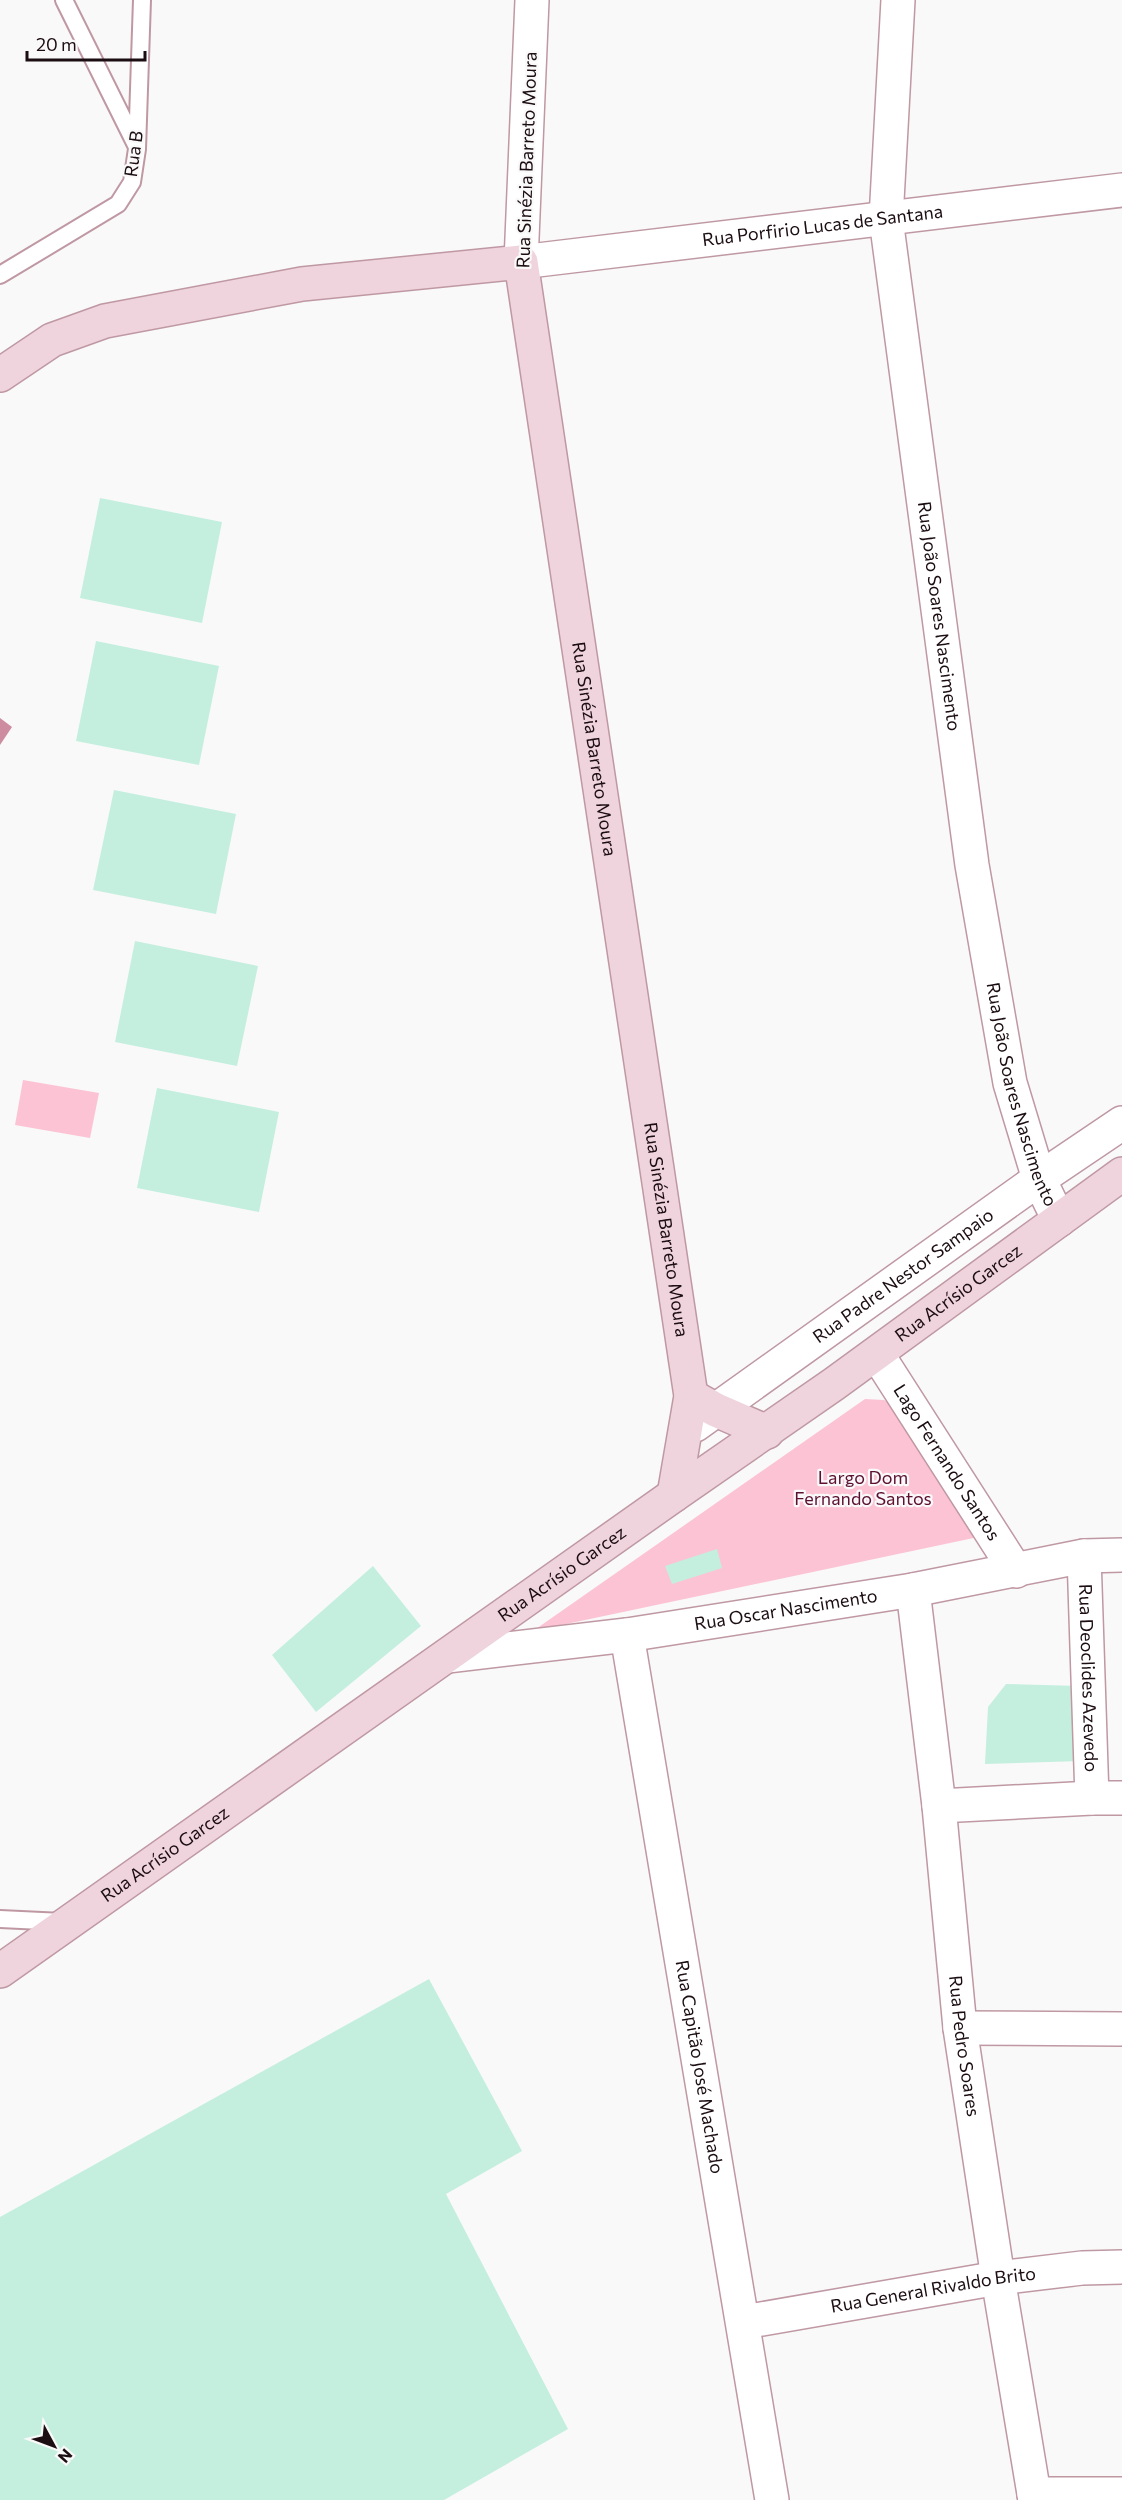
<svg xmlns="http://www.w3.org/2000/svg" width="1122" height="2500" font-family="Commissioner,sans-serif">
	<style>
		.green { fill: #fcc3d4 }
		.water { fill: #ce8ca1 }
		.building { fill: #c4efdf }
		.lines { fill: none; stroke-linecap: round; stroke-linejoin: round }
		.lane-casing { stroke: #bf98a3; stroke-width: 20 }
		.street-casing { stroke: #bf98a3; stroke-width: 36 }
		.secondary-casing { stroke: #bf98a3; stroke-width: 36 }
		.lane { stroke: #fff; stroke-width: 16 }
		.street { stroke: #fff; stroke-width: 33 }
		.secondary { stroke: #efd4dd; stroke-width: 33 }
		.labels { text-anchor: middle; stroke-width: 4.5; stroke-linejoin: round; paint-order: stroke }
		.street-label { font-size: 18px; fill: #1b0d11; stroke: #f9f9f9 }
		.park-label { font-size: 18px; fill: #5e1032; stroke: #f9f9f9 }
	</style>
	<rect width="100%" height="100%" fill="#f9f9f9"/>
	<path class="green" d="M 23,1080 L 99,1093 L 90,1138 L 15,1125 Z
		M 865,1399 L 884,1400 L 890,1404 L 983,1536 L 533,1631 Z"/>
	<path class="water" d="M 0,718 L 12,727 L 0,745 Z"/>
	<path class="building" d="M 100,498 L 222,522 L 202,623 L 80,598 Z
		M 96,641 L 219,666 L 199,765 L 76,741 Z
		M 114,790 L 236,814 L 216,914 L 93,890 Z
		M 135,941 L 258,966 L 237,1066 L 115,1042 Z
		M 157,1088 L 279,1112 L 259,1212 L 137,1188 Z
		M 717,1549 L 722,1568 L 672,1584 L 665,1566 Z
		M 373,1566 L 421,1626 L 316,1712 L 272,1655 Z
		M 1006,1684 L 1080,1686 L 1081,1761 L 985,1764 L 988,1707 Z
		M 429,1979 L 522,2151 L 446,2194 L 568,2429 L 444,2500 L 0,2500 L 0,2217 Z"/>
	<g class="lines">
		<defs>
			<path id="lane" d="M 64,0 L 137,147
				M 0,275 L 118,204 L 132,182 L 137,149 L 142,0
				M 0,1919 L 63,1922"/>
			<g id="street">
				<path id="s1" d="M 532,0 L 521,262 L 1122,190"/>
				<path id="s2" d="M 898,0 L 886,219 L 972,865 L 1010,1083 L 1039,1179 L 1059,1220"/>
				<path id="s3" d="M 877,1354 L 1016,1571"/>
				<path id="s4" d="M 695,1425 L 1039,1179 L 1122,1123"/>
				<path id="s5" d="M 1084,1556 L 1092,1798"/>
				<path id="s6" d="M 913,1590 L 939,1806 L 960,2028 L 998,2278 L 1035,2500"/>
				<path id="s7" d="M 627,1635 L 772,2500"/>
				<path id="s8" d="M 447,1656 L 627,1635 L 913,1590 L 1084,1556 L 1122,1555"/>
				<path d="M 939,1806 L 1092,1798 L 1122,1798"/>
				<path d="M 960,2028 L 1122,2029"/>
				<path id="s9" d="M 744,2322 L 998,2278 L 1082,2268 L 1122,2267"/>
				<path d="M 1034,2494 L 1122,2494"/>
			</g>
			<g id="secondary">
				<path id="s10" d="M 0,375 L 52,340 L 105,321 L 302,284 L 521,262 L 691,1396 L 674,1495"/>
				<path d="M 691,1396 L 716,1410 L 767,1432"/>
				<path id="s11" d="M 0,1971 L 674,1495 L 834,1384 L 1122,1174"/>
			</g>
		</defs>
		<use href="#lane" class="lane-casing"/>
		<use href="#street" class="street-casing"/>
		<use href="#secondary" class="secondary-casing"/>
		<use href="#lane" class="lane"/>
		<use href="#street" class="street"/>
		<use href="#secondary" class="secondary"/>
	</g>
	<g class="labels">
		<g class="street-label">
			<text transform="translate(134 154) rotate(-82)" y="6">Rua B</text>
			<text transform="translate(527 160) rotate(-88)" y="6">Rua Sinézia Barreto Moura</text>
			<text dy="6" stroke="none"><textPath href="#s1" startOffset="566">Rua Porfirio Lucas de Santana</textPath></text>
			<text dy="6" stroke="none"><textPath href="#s2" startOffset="620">Rua João Soares Nascimento</textPath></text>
			<text dy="6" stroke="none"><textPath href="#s10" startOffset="1032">Rua Sinézia Barreto Moura</textPath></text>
			<text dy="6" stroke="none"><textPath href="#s2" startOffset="1106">Rua João Soares Nascimento</textPath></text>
			<text dy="6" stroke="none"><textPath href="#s10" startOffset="1518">Rua Sinézia Barreto Moura</textPath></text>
			<text dy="6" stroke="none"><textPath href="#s4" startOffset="256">Rua Padre Nestor Sampaio</textPath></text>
			<text dy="6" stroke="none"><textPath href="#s11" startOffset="1174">Rua Acrísio Garcez</textPath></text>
			<text dy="6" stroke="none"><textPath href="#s3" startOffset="129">Lago Fernando Santos</textPath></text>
			<text dy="6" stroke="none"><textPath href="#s11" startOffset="688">Rua Acrísio Garcez</textPath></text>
			<text dy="6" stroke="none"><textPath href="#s8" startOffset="342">Rua Oscar Nascimento</textPath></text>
			<text dy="6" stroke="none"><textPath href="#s5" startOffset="122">Rua Deoclides Azevedo</textPath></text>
			<text dy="6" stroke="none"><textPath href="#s11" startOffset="202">Rua Acrísio Garcez</textPath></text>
			<text dy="6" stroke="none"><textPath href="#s6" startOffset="459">Rua Pedro Soares</textPath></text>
			<text dy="6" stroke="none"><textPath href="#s7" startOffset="438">Rua Capitão José Machado</textPath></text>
			<text dy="6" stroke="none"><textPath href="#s9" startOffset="192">Rua General Rivaldo Brito</textPath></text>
		</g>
		<g class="park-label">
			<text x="863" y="1484">Largo Dom<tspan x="863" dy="21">Fernando Santos</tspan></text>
		</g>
	</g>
	<g transform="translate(54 2446) rotate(131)" stroke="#f9f9f9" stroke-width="4.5" paint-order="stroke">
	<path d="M0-4.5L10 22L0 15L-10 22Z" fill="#1b0d11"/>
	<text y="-9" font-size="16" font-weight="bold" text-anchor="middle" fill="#1b0d11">N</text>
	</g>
	<path d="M27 51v9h118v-9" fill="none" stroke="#1b0d11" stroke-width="3"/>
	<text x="36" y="51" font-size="18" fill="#1b0d11" stroke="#f9f9f9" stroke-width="4.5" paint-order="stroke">20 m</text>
</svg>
